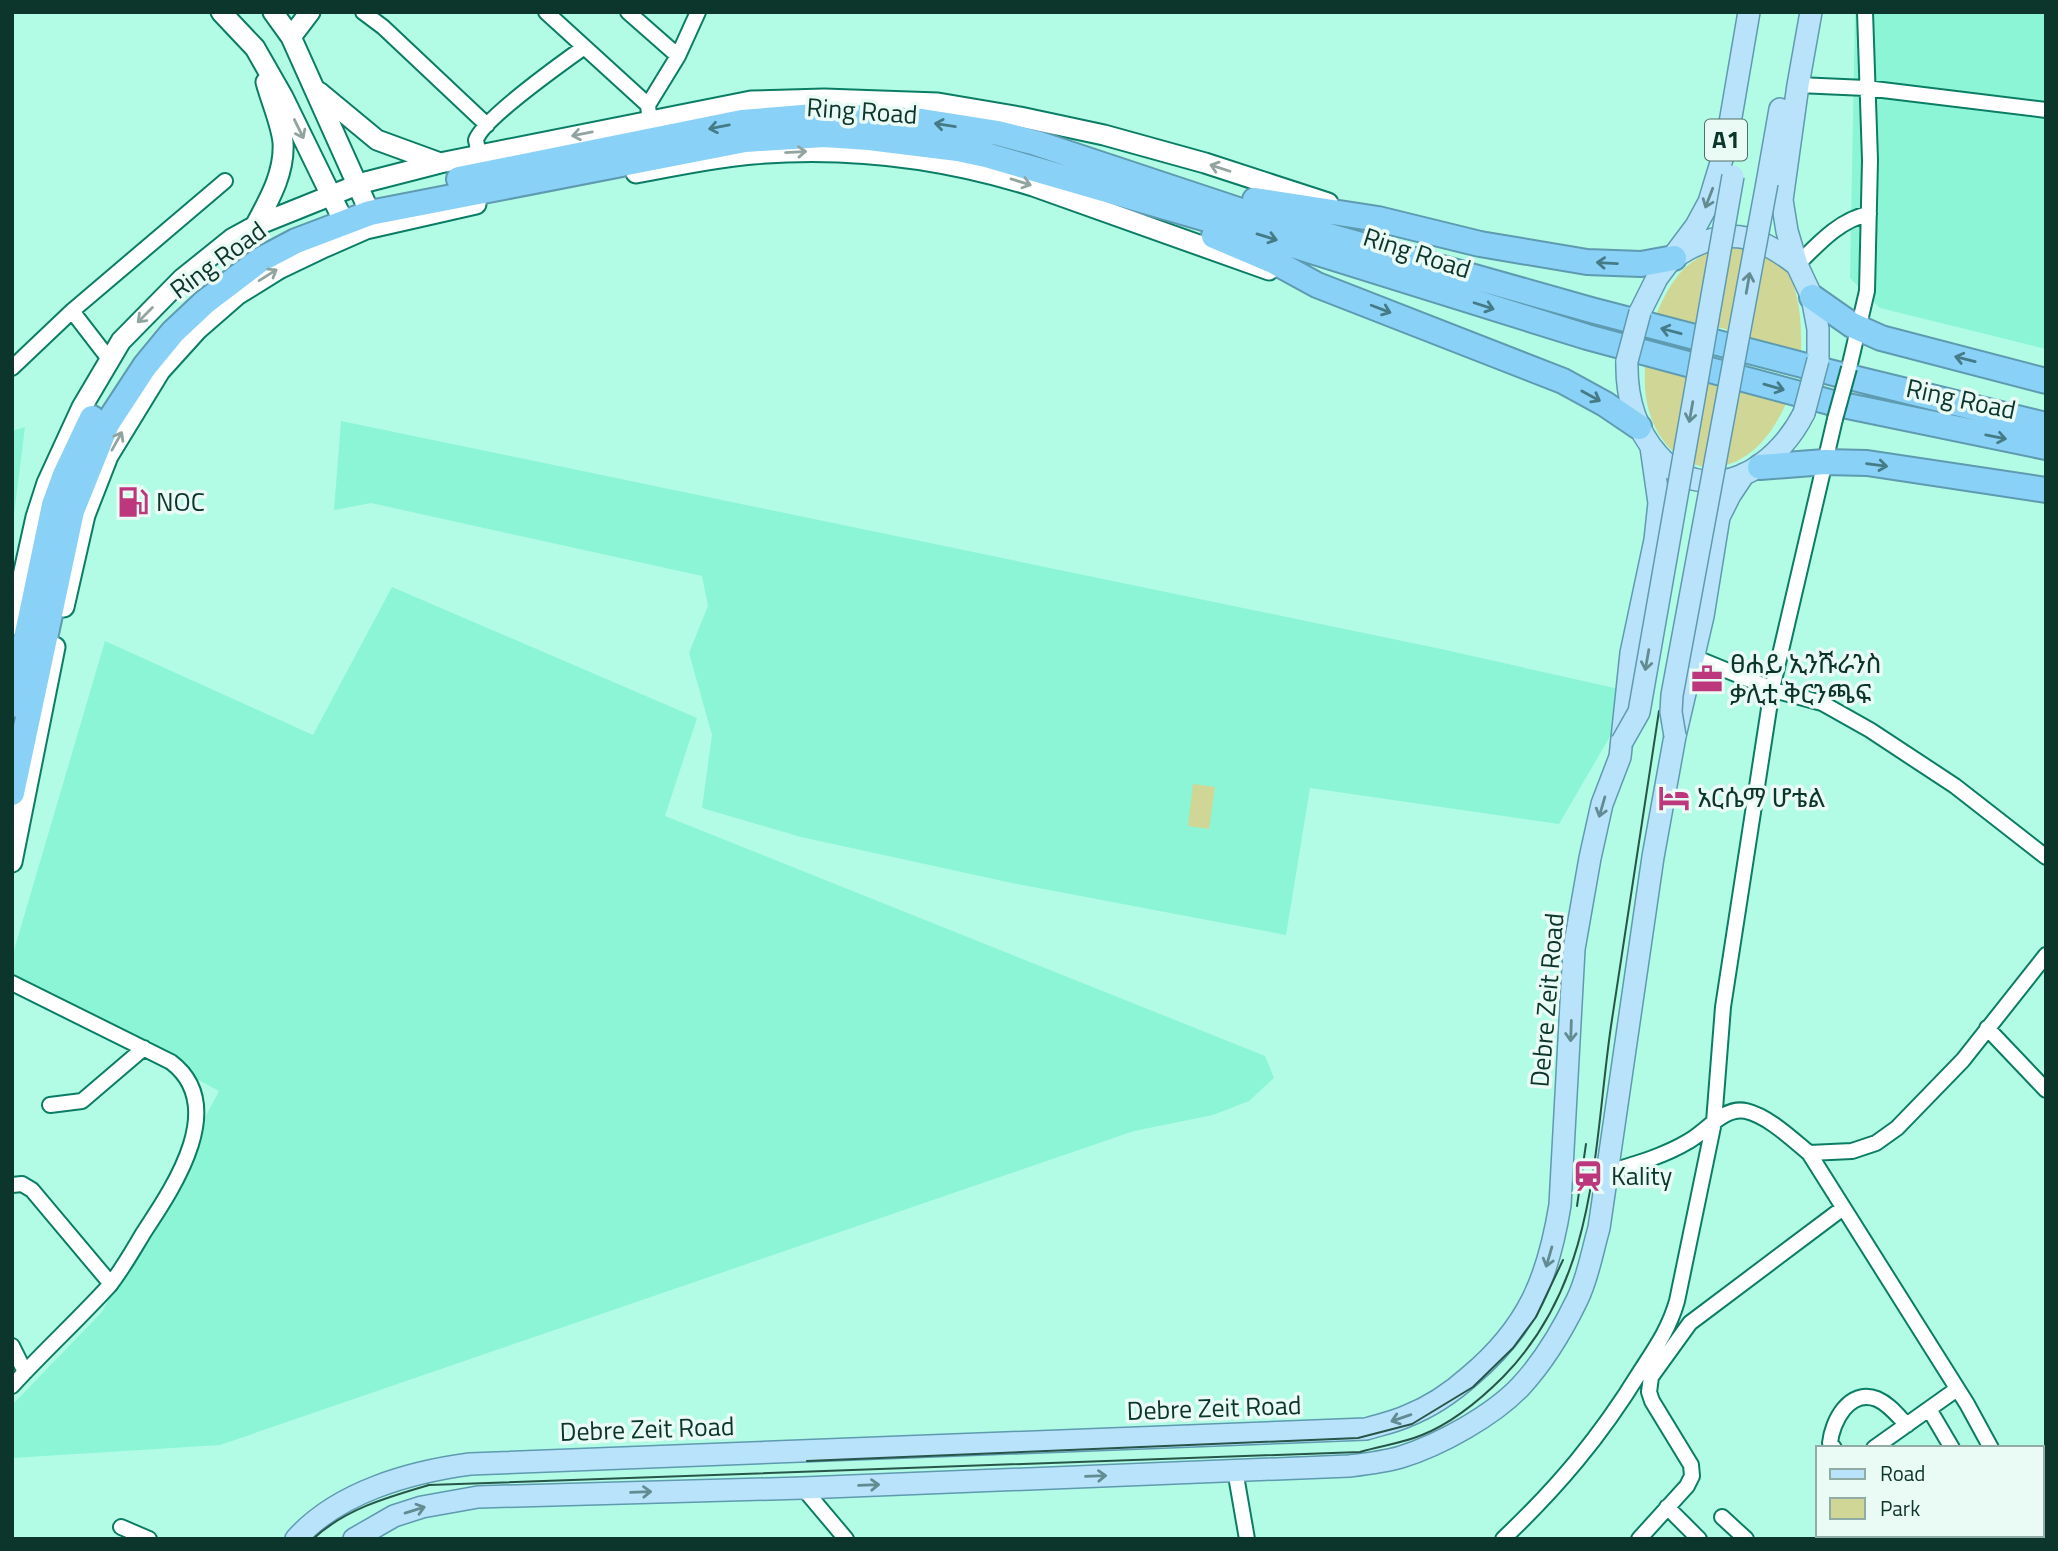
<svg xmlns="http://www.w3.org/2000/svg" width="2058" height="1551" font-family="'Titillium Web','Noto Sans Ethiopic',sans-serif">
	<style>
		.built { fill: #8cf5d6 }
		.green { fill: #d0d695 }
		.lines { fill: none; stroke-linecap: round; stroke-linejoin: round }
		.street-casing { stroke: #0b7d65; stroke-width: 18 }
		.secondary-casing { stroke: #0b7d65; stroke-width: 23 }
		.primary-casing { stroke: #5e9ab0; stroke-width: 24 }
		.highway-casing { stroke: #5e9ab0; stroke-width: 28 }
		.street { stroke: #fff; stroke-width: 14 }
		.secondary { stroke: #fff; stroke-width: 19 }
		.primary { stroke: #b9e3fa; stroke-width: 21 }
		.highway { stroke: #8ad1f7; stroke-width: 24 }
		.tram { stroke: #275549; stroke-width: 2 }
		.street-bridge-casing { stroke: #0b7d65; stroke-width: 18; stroke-linecap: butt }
		.primary-bridge-casing { stroke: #5e9ab0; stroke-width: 24; stroke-linecap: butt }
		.street-bridge { stroke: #fff; stroke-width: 14 }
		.primary-bridge { stroke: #b9e3fa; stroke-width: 21 }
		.oneway { stroke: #457b87 }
		.oneway2 { stroke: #92a4a0 }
		.oneway3 { stroke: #628c92 }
		.labels { text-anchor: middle; stroke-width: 7; stroke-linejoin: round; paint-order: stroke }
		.shield { fill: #eafbf5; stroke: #4f7068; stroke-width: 2 }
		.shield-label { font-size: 24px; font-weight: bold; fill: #0c352b }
		.street-label { font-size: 26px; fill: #0c352b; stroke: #eafbf5 }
		.poi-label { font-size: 26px; fill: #0c352b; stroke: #eafbf5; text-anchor: start }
	</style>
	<rect width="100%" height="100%" fill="#b2fbe4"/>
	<path class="built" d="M 1855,12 L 2046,12 L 2046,349 L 1880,308 L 1850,278 Z
		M 341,421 L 1441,649 L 1628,691 L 1612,733 L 1559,824 L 1310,788 L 1286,935 L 1012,883 L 801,837 L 702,808 L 712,735 L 689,653 L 708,606 L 702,576 L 371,503 L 334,510 Z
		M 25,427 L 12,530 L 12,431 Z
		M 392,587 L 697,718 L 665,816 L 1265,1056 L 1274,1078 L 1249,1101 L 1213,1115 L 1134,1131 L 220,1445 L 12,1458 L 12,1405 L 102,1312 L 219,1091 L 12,979 L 12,957 L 105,641 L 313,735 Z"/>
	<path class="green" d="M 1737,243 C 1748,247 1764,250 1774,257 C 1800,275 1802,323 1801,351 L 1764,343 L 1722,328 L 1714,327 L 1704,330 L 1656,315 C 1675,271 1690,255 1737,243 Z
		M 1645,360 L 1790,394 C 1781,416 1770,437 1751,452 C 1704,489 1657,453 1647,403 C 1644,388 1645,374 1645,360 Z
		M 1193,784 L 1215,787 L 1209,829 L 1188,826 Z"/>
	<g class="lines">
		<defs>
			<path id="street" d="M 363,12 L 383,27 L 487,125
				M 546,12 L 648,105
				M 628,12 L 678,56
				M 1798,85 L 1866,88 L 2046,110
				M 649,114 L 648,105 L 678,56 L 698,12
				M 479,155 L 476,140 C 482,120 562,63 583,48
				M 1797,265 C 1817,245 1840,219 1869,214
				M 72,311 L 109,359
				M 12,368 L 72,311 L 225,181
				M 1849,368 L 1867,291 L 1870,160 L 1865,12
				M 1694,657 L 1777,691 L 1822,703 L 1870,730 L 1955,786 L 2046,857
				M 12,983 L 171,1062 C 229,1106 173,1188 144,1232 C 133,1250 122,1270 109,1286 C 78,1320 43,1352 12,1386
				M 1987,1028 L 2046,1090
				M 50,1105 L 82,1101 L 144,1048
				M 1809,1153 L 1852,1151 L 1876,1143 L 1897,1128 L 1963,1060 L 2046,955
				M 1608,1172 C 1636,1164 1664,1156 1689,1141 C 1706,1132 1724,1106 1746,1111 C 1768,1116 1792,1139 1809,1153 L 1967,1404 L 1991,1448
				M 12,1185 L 22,1184 L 32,1190 L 111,1284
				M 12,1346 L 25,1372
				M 1929,1409 L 1952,1448
				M 1834,1448 L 1830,1443 C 1832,1422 1849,1388 1877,1399 C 1889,1404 1898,1416 1907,1425
				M 1874,1448 L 1957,1389
				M 1235,1470 L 1247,1539
				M 803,1488 L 846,1539
				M 1667,1507 L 1699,1539
				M 1722,1517 L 1746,1539
				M 121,1527 L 149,1539
				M 1992,1535 L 1993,1539
				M 2038,1535 L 2040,1539
				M 1503,1539 C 1558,1487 1600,1437 1640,1372 C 1656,1347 1669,1329 1677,1301 L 1714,1122 L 1723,1007 L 1772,689 L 1835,419
				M 1639,1539 L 1687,1486 L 1692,1476 L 1691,1465 L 1652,1401 L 1649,1392 L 1651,1377 L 1690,1323 L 1843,1208
				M 1903,1539 L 1905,1535"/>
			<path id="secondary" d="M 221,12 L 255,48 L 283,97 L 344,222
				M 273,12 L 291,37 L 370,213
				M 291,37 L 310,12
				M 319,92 L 377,140 L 440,163
				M 636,173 C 675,166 714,157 753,154 C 847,146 943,158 1033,186 L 1269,270
				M 255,226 C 269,200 285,173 283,142 C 281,123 271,101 266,82
				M 64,607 L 85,515 L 108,456 L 160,371 L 198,329 L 237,295 L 279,269 L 325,247 L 366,229 L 476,204
				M 12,625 L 36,517 L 47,483 L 82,407 L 121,341 L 182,279 L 233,238 L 255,226 L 362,183 L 440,163 L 751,101 L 824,99 L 938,103 L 1020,117 L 1104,135 L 1205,163 L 1328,203
				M 12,862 L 55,647"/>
			<path id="primary" d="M 1811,12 L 1798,85 L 1782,200 L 1787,231 L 1797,265 L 1812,297 L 1818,329 L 1818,360
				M 1767,183 L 1780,109
				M 1678,255 C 1724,226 1755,232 1797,265
				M 1640,312 L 1657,278 L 1696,226 L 1709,202 L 1726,146 L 1749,12
				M 1627,361 C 1626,395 1635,429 1658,455 C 1664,461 1670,469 1678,473 C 1730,500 1781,459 1804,413
				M 296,1539 C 338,1492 410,1472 470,1464 L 1366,1429 C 1379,1425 1394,1422 1407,1416 C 1430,1407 1451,1393 1470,1376 C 1528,1327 1548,1279 1560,1205 L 1574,949 L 1590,858 L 1602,804 L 1620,757 L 1631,653 L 1655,540 L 1659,503 L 1651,447
				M 354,1539 L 394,1516 L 422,1507 L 478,1497 L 803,1488 L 1349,1466 C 1366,1464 1384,1462 1401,1457 C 1440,1445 1494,1415 1521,1386 C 1544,1361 1562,1331 1577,1300 C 1588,1278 1592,1252 1599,1228 L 1653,857 L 1675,736 L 1703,616 L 1719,517 L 1730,495 L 1744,474"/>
			<path id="highway" d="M 459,179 L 742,122 L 826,115 L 922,121 L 998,133 L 1036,143 L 1244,212 L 1591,310 L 1841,375 L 2046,425
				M 1255,200 L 1378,219 L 1480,244 L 1587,262 L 1641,264 L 1674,258
				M 1214,236 L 1273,261 L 1317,285 L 1563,381 L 1605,404 L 1639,427
				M 1812,297 L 1852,325 L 1881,338 L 2046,381
				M 1760,467 L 1825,462 L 1867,463 L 2046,490
				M 12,705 L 54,505 L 65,475 L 92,418
				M 12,793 L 72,511 L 107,424 L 145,366 L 173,332 L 205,302 L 260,260 L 296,241 L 370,213 L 745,140 L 824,135 L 869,138 L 958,149 L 986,155 L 1238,228 L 1587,337 L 1833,403 L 2046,447"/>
		</defs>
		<use href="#street" class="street-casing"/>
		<use href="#secondary" class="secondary-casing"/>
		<use href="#primary" class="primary-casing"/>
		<use href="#highway" class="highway-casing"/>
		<use href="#street" class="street"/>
		<use href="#secondary" class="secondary"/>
		<use href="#primary" class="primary"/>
		<use href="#highway" class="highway"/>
		<path class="tram" d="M 1577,1206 L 1586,1144
			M 807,1461 L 1358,1438 L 1412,1424 L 1473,1387 L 1513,1348 L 1536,1317 L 1563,1260
			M 313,1539 C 345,1509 388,1497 429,1485 L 1360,1452 C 1380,1446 1403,1443 1422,1435 C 1452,1423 1480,1400 1503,1377 C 1598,1280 1593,1151 1611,1026 C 1626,921 1644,816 1659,711"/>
		<defs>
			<path id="street-bridge" d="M 1835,419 L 1849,368"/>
			<path id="primary-bridge" d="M 1627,361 L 1640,312
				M 1804,413 L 1818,360
				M 1675,736 L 1671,712 L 1672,695 L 1767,183
				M 1622,742 L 1639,712 L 1733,176"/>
		</defs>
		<use href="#street-bridge" class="street-bridge-casing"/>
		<use href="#primary-bridge" class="primary-bridge-casing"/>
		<use href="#street-bridge" class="street-bridge"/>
		<use href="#primary-bridge" class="primary-bridge"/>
	</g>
	<defs><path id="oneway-shaft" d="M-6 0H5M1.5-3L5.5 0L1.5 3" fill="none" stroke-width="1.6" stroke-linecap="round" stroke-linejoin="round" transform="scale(1.75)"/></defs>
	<g class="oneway">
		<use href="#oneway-shaft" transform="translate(945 125) rotate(-171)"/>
		<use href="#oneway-shaft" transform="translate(719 127) rotate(169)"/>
		<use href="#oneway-shaft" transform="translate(1267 237) rotate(17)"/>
		<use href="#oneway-shaft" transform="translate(1607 263) rotate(-177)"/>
		<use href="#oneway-shaft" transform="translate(1484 306) rotate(18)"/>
		<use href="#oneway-shaft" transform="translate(1381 309) rotate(21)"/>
		<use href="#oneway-shaft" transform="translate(1671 331) rotate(-165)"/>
		<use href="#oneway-shaft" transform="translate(1965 359) rotate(-166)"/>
		<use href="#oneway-shaft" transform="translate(1774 387) rotate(16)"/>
		<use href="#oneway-shaft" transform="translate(1591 396) rotate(29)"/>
		<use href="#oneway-shaft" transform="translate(1996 437) rotate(11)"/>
		<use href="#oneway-shaft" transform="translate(1877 465) rotate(7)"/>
	</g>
	<g class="oneway2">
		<use href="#oneway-shaft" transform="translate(299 129) rotate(64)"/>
		<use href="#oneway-shaft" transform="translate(582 134) rotate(169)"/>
		<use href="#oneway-shaft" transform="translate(796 152) rotate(-3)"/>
		<use href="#oneway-shaft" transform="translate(1220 168) rotate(-162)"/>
		<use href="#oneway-shaft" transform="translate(1021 182) rotate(17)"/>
		<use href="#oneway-shaft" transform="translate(268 275) rotate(-32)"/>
		<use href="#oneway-shaft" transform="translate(145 315) rotate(135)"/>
		<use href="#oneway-shaft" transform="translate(117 441) rotate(-61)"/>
	</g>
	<g class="oneway3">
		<use href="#oneway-shaft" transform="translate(1709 198) rotate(111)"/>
		<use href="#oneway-shaft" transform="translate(1748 283) rotate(-80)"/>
		<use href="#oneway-shaft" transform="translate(1691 412) rotate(100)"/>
		<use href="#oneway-shaft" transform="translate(1647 660) rotate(100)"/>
		<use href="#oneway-shaft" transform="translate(1602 807) rotate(106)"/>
		<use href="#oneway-shaft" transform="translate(1571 1031) rotate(92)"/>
		<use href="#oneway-shaft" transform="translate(1549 1257) rotate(106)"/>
		<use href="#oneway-shaft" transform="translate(1401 1418) rotate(161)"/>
		<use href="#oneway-shaft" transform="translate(1096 1476) rotate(-2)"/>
		<use href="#oneway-shaft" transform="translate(869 1485) rotate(-2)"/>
		<use href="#oneway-shaft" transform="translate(641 1492) rotate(-2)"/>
		<use href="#oneway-shaft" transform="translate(415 1510) rotate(-17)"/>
	</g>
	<defs>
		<symbol id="fuel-bare" viewBox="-9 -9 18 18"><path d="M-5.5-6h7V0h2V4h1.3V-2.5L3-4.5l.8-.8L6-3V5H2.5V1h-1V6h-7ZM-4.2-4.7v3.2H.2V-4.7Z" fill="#bc377c" stroke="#eafbf5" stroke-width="2.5" paint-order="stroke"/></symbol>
		<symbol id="office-bare" viewBox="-9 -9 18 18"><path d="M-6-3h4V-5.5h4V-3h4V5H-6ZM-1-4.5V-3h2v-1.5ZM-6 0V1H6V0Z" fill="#bc377c" stroke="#eafbf5" stroke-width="2.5" paint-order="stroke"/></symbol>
		<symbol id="hotel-bare" viewBox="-9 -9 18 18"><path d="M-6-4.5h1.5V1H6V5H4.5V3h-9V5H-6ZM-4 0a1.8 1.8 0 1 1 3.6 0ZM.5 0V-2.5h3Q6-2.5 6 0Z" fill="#bc377c" stroke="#eafbf5" stroke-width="2.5" paint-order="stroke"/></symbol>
		<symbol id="station-bare" viewBox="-9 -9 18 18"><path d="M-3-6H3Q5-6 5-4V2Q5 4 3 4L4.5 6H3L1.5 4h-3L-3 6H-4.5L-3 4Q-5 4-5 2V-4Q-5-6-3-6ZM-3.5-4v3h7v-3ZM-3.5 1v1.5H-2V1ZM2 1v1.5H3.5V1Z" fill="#bc377c" stroke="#eafbf5" stroke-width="2.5" paint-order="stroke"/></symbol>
	</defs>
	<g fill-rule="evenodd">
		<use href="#fuel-bare" x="111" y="480" width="44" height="44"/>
		<use href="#office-bare" x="1685" y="657" width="44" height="44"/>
		<use href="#hotel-bare" x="1652" y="776" width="44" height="44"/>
		<use href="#station-bare" x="1566" y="1154" width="44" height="44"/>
	</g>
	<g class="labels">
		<rect class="shield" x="1705" y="119.5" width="42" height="41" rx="5"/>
		<g class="shield-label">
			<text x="1726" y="148">A1</text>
		</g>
		<g class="street-label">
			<text transform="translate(862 111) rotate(4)" y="9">Ring Road</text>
			<text transform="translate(1417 253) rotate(18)" y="9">Ring Road</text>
			<text transform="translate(218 260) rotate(-36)" y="9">Ring Road</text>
			<text transform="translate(1961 399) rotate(12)" y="9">Ring Road</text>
			<text transform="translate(1547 1000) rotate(-85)" y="9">Debre Zeit Road</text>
			<text transform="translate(1214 1408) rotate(-2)" y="9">Debre Zeit Road</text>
			<text transform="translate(647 1429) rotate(-2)" y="9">Debre Zeit Road</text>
		</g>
		<g class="poi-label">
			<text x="156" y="511">NOC</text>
			<text x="1730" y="673">ፀሐይ ኢንሹራንስ<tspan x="1730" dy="30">ቃሊቲ ቅርንጫፍ</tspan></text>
			<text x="1697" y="807">አርሴማ ሆቴል</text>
			<text x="1611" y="1185">Kality</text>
		</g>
	</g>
	<rect width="2058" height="1551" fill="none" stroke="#0c352b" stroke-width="28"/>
	<rect x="1816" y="1446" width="228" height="91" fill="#eafbf5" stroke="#91aca4" stroke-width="2"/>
	<rect x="1830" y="1469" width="35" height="10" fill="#b9e3fa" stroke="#91aca4" stroke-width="2"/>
	<text x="1880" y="1481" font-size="21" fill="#0c352b">Road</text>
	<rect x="1830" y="1498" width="35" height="21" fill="#d0d695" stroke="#91aca4" stroke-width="2"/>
	<text x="1880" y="1516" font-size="21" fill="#0c352b">Park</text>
</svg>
